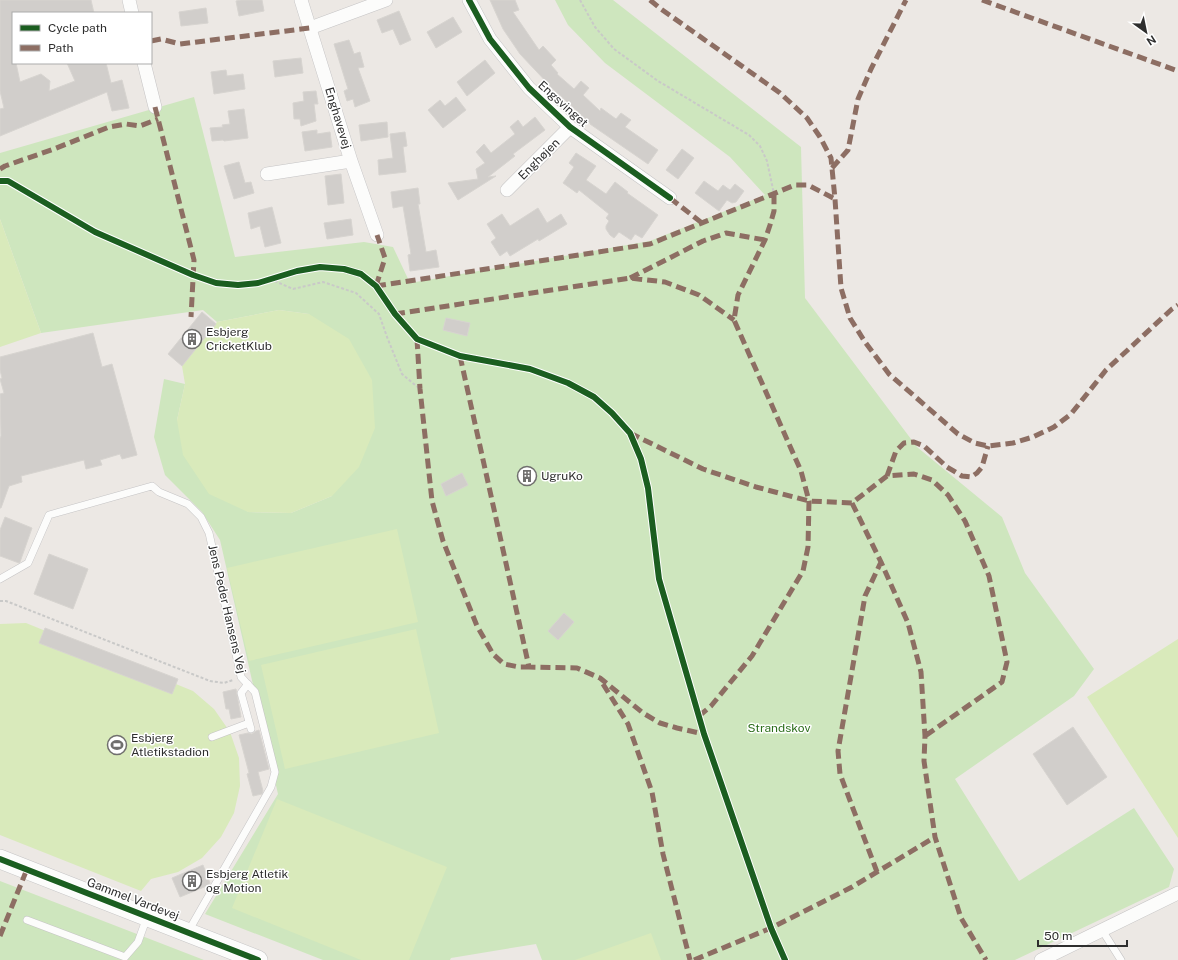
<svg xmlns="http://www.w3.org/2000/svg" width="1178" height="960" font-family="'Public Sans',sans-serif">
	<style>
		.green { fill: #cee6be }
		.pitch { fill: #d9eabb }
		.building { fill: #d1cecb; stroke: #d7d4d0 }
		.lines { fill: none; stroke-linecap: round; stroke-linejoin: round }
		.lane-casing { stroke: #c5c4c5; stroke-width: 8 }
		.street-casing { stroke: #c5c4c5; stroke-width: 14 }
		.secondary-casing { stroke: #c5c4c5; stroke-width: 20 }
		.path { stroke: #c9c9c8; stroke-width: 2; stroke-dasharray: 3 2; stroke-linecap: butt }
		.lane { stroke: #fcfcfb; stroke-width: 7 }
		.street { stroke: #fcfcfb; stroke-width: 13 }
		.secondary { stroke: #fcfcfb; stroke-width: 19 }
		.quiet { stroke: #8d6e63; stroke-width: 5; stroke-dasharray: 10 5; stroke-linecap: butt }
		.cycleway-casing { stroke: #fff; stroke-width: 8 }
		.cycleway { stroke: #1b5e20; stroke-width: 6 }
		.labels { text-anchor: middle; stroke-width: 3; stroke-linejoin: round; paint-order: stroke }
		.street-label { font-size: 12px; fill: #2e2e2e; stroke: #fff }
		.poi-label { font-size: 12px; fill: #2e2e2e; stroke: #fff; text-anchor: start }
		.park-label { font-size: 12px; fill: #2c6e1b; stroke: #fff }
	</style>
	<rect width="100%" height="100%" fill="#ece8e4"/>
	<path class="green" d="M 555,0 L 613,0 L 801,147 L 805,298 L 917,447 L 1002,517 L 1025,573 L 1094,669 L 1074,696 L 955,779 L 1019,881 L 1134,808 L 1174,869 L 1169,887 L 1015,960 L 542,960 L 536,944 L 451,958 L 450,960 L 323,960 L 205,914 L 278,794 L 220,540 L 202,512 L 165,475 L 154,437 L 164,379 L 185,384 L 177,420 L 248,512 L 291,513 L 332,496 L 309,314 L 279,310 L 217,322 L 203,310 L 41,333 L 0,219 L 0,153 L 194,97 L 235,257 L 364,242 L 393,247 L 410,283 L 650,241 L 765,195 L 730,157 L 605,63 L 568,25 Z
		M 0,881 L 204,960 L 0,960 Z"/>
	<path class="pitch" d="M 0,219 L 41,333 L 0,347 Z
		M 279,310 L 309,314 L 349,339 L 372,380 L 375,428 L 359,467 L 332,496 L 291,513 L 248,512 L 209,494 L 183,455 L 177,420 L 185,384 L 182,366 L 217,322 Z
		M 397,529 L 418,622 L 249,661 L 227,568 Z
		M 26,623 L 193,691 L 214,709 L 230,732 L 239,758 L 240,786 L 234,813 L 221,837 L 202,858 L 178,872 L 151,879 L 141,891 L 0,835 L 0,624 Z
		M 416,629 L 439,733 L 285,769 L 261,665 Z
		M 1178,639 L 1178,838 L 1087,697 Z
		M 277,799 L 447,867 L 409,960 L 361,960 L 232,908 Z
		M 651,933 L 661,960 L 575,960 Z"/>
	<path class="building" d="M 0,0 L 91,0 L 94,13 L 13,13 L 13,63 L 16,63 L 20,82 L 41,74 L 50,81 L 49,91 L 75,81 L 67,63 L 106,63 L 111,83 L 122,80 L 129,108 L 112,111 L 107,92 L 0,136 L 0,109 L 4,108 L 0,91 Z
		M 241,0 L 262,0 L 264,11 L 239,16 L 236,1 Z
		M 490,0 L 515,0 L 519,10 L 513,12 L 539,50 L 543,46 L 556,60 L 551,65 L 558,73 L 557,74 L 574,89 L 581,81 L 589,88 L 583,95 L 600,111 L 601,108 L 616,119 L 621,113 L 631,120 L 625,127 L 658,150 L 648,164 L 590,124 L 590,123 L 553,89 L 520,54 L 503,29 Z
		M 206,8 L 208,23 L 181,26 L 179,12 Z
		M 399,11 L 411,40 L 400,45 L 393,29 L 382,33 L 377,20 Z
		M 453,17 L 462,32 L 436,48 L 427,32 Z
		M 349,40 L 354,54 L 360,52 L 364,67 L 358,68 L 370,101 L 355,107 L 353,99 L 347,101 L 344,91 L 348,89 L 334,44 Z
		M 301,58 L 303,73 L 275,77 L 273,61 Z
		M 485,60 L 495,73 L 467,96 L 457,82 Z
		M 226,70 L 227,76 L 243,74 L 245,89 L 214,94 L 211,72 Z
		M 316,91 L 318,104 L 314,104 L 316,121 L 301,126 L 300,119 L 294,119 L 293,103 L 304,101 L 303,92 Z
		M 456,97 L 466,110 L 443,128 L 428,110 L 440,100 L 445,106 Z
		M 244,109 L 248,138 L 224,141 L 223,140 L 212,141 L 210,128 L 223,127 L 222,125 L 230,124 L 228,111 Z
		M 535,117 L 545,130 L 513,154 L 515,156 L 488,177 L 496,176 L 458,200 L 448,183 L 478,179 L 476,169 L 485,163 L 476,152 L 484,144 L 491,153 L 515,134 L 510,127 L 518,120 L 523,127 Z
		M 387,122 L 388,137 L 361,141 L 359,125 Z
		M 317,130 L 317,134 L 330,132 L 332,147 L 305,151 L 302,132 Z
		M 405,132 L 407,146 L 403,147 L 406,172 L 379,175 L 378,160 L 393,158 L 390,134 Z
		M 682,149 L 694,158 L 678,179 L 666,170 Z
		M 576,153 L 596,166 L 586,180 L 606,194 L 615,182 L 628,192 L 627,193 L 658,215 L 642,238 L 635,234 L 631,240 L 619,232 L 614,238 L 610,235 L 606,229 L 606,226 L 609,221 L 606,218 L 609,214 L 579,190 L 577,193 L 563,183 L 574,167 L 569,163 Z
		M 239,162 L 245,183 L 251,182 L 254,193 L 234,199 L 224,166 Z
		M 341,174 L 344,203 L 328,205 L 325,176 Z
		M 704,181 L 718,191 L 723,185 L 730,190 L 735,184 L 744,191 L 736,202 L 732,203 L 727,200 L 719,211 L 695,193 Z
		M 418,188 L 420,204 L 418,204 L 426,252 L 436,250 L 439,267 L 410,271 L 408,255 L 411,254 L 403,206 L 393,208 L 391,192 Z
		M 272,207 L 281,243 L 265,247 L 260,226 L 251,229 L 248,213 Z
		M 538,208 L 547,223 L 561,214 L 567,224 L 539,241 L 538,239 L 510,256 L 507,251 L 500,256 L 491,242 L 496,238 L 487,224 L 502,214 L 510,226 Z
		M 351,219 L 353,235 L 327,239 L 324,223 Z
		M 202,312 L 216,324 L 182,366 L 168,354 Z
		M 446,318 L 470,323 L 467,336 L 443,330 Z
		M 93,333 L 102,367 L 112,364 L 137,455 L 122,459 L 120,454 L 100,460 L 102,465 L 86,469 L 84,460 L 21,476 L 22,482 L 9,486 L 1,508 L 0,508 L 0,438 L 1,436 L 0,394 L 4,393 L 0,379 L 2,378 L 0,370 L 0,357 Z
		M 462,473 L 468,485 L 446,496 L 441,484 Z
		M 5,517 L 32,528 L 20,562 L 19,563 L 0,556 L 0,530 Z
		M 49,554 L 88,569 L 73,609 L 34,594 Z
		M 564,613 L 574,622 L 558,640 L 548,631 Z
		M 45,628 L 178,679 L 172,694 L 39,643 Z
		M 236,689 L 241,717 L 231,719 L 229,709 L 226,709 L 223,692 Z
		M 1073,727 L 1107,777 L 1067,805 L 1033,754 Z
		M 259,730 L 269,769 L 258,772 L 263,791 L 262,794 L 253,796 L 247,774 L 249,773 L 239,735 L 248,733 L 252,734 L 256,731 Z
		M 203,865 L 210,883 L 209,885 L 180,897 L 172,878 Z"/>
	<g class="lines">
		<defs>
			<path id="lane" d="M 0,579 L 28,563 L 49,515 L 152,486 L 159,492 L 188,504 L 201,517 L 209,533 L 241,677 L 255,692 L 275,772 L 271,787 L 188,932
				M 248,684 L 241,693 L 251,729
				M 212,737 L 249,723
				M 27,920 L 125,957 L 138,942 L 147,917
				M 1102,930 L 1121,960"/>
			<path id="street" d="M 129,0 L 132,13
				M 301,0 L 351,161 L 377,235
				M 469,0 L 490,39 L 529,88 L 570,127 L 670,198
				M 310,28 L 386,0
				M 144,63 L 155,107
				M 267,174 L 351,161
				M 507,190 L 570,127
				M 1041,960 L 1178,893"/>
			<path id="secondary" d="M 0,859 L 258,960"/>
		</defs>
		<use href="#lane" class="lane-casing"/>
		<use href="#street" class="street-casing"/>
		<use href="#secondary" class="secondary-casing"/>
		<path class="path" d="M 580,0 L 595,27 L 614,49 L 658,81 L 749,135 L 760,146 L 767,161 L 774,194
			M 270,279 L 293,289 L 323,282 L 356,293 L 379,314 L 387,337 L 402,374 L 420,389
			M 0,601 L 6,601 L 210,681 L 224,683 L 233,680"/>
		<use href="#lane" class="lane"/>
		<use href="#street" class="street"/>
		<use href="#secondary" class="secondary"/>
		<path class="quiet" d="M 650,0 L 661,9 L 780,93 L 807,118 L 820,137 L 831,158 L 835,199 L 841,288 L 850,318 L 865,342 L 889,374 L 958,434 L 975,443 L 988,446 L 1013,443 L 1033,437 L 1054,427 L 1071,414 L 1106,370 L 1172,309 L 1178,305
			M 982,0 L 1178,71
			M 151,41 L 161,39 L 180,44 L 310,28
			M 155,107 L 194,260 L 191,317
			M 832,168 L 848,150 L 858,99 L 871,69 L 906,0
			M 0,169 L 5,166 L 54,149 L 109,127 L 126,124 L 140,126 L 158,119
			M 670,198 L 702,223
			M 630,278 L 703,241 L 726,233 L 765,240
			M 376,286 L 650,244 L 795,185 L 808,185 L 835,199
			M 376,286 L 385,258 L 377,235
			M 395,314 L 630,278 L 665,282 L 699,295 L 734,320
			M 417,339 L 420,389 L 432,501 L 443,541 L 477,626 L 493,654 L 504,664 L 519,667 L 529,667
			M 460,356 L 529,667 L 577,668 L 600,678 L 643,713 L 660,723 L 677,728 L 704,734
			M 630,433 L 703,469 L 756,487 L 809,501 L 852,503 L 887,476 L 914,474 L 932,480 L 948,495 L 965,521 L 989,576 L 1007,662 L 1002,682 L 925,736
			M 887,476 L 896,451 L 904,443 L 914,442 L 924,446 L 947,467 L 962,476 L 971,477 L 977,473 L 982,467 L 988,446
			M 852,503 L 881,562 L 908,623 L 921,672 L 925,736 L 924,761 L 935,837 L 961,918 L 986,960
			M 603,684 L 628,724 L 652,792 L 663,854 L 690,960
			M 699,716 L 711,706 L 752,656 L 803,571 L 808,547 L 809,501 L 801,471 L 734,320 L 738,295 L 765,240 L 770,225 L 774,211 L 774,194
			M 877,872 L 840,774 L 838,751 L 865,596 L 881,562
			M 0,936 L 27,869
			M 694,960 L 771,928 L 852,887 L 935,837"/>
		<defs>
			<path id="cycleway" d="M 469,0 L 490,39 L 529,88 L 570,127 L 670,198
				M 0,181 L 8,181 L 95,232 L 193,275 L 216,283 L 238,285 L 258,283 L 297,271 L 320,267 L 344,269 L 361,274 L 376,286 L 395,314 L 417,339 L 460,356 L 530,369 L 568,383 L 594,397 L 612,413 L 630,433 L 641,459 L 648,488 L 659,579 L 704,734 L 771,928 L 785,960
				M 0,859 L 258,960"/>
		</defs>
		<use href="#cycleway" class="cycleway-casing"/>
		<use href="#cycleway" class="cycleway"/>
	</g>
	<defs>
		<symbol id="building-ring" viewBox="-11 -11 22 22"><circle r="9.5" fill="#fff" stroke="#706f6e" stroke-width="1.5"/><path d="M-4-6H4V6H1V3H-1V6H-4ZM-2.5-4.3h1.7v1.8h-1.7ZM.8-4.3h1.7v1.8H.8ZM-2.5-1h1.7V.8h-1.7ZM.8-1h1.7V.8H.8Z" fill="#706f6e"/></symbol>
		<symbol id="stadium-ring" viewBox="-11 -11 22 22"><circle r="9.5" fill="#fff" stroke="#706f6e" stroke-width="1.5"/><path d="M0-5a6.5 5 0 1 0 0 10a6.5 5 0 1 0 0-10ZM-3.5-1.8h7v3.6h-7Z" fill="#706f6e"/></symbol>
	</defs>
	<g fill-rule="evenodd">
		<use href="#building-ring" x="181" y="328" width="22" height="22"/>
		<use href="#building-ring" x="516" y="465" width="22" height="22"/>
		<use href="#stadium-ring" x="106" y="734" width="22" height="22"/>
		<use href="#building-ring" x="181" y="870" width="22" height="22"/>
	</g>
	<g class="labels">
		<g class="street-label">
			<text transform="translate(563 104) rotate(42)" y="4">Engsvinget</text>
			<text transform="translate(338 118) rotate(73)" y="4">Enghavevej</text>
			<text transform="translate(539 159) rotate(-45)" y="4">Enghøjen</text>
			<text transform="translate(227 609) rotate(77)" y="4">Jens Peder Hansens Vej</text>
			<text transform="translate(133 899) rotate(21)" y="4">Gammel Vardevej</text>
		</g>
		<g class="poi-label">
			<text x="206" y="336">Esbjerg<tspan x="206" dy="14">CricketKlub</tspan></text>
			<text x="541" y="480">UgruKo</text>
			<text x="131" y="742">Esbjerg<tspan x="131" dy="14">Atletikstadion</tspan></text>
			<text x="206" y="878">Esbjerg Atletik<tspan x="206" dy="14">og Motion</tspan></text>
		</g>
		<g class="park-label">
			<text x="779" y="732">Strandskov</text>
		</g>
	</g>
	<rect x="12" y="12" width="140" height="52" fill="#ffffff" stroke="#ababab"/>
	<rect x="20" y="25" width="20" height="6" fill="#1b5e20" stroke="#ababab"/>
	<text x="48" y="32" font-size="12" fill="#2e2e2e">Cycle path</text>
	<rect x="20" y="45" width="20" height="6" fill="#8d6e63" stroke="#ababab"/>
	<text x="48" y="52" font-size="12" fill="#2e2e2e">Path</text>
	<g transform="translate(1146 32) rotate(147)" stroke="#ffffff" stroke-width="3" paint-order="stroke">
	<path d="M0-3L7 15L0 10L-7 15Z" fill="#2e2e2e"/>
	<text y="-6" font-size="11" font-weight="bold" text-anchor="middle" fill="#2e2e2e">N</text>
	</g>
	<path d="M1038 940v6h89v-6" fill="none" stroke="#2e2e2e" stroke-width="2"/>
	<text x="1044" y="940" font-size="12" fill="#2e2e2e" stroke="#ffffff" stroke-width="3" paint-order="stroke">50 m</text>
</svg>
